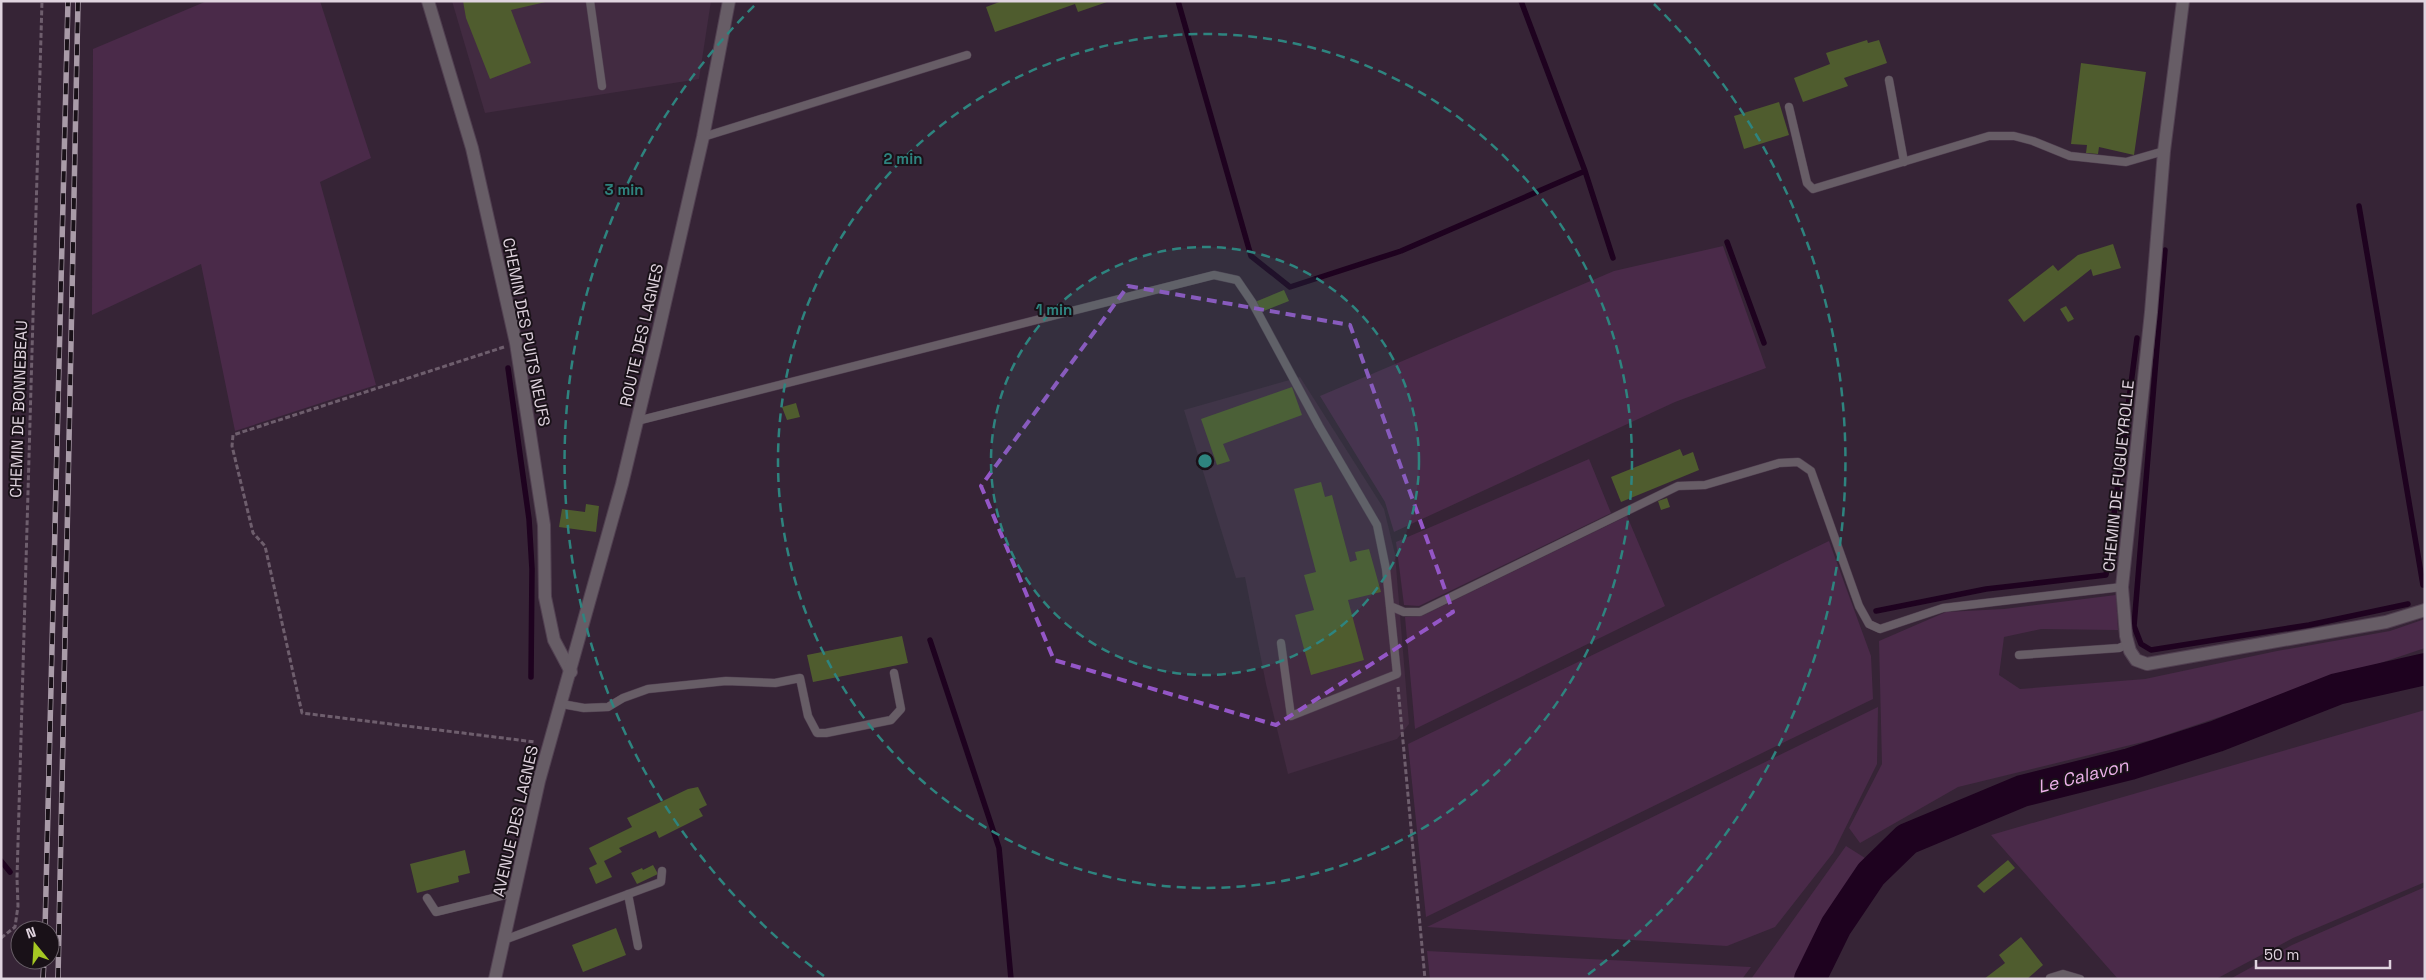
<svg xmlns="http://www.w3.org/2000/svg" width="2426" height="980" font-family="'Space Grotesk',sans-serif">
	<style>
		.built { fill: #422b41 }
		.green { fill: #4a2a49 }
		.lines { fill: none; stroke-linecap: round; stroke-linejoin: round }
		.stream { stroke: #1e021f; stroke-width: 5.5 }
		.river { stroke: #1e021f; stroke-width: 32 }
		.building { fill: #4f5c2e }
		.service-casing { stroke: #514051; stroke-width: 9 }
		.minor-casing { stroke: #514051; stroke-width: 14 }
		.tertiary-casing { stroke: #514051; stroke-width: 14 }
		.path { stroke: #6e5e6d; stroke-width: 3; stroke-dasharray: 5 2.5; stroke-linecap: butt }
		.service { stroke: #675d66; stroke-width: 8 }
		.minor { stroke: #675d66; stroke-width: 12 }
		.tertiary { stroke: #675d66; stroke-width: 12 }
		.rail-casing { stroke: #a99ba8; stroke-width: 5.5 }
		.rail { stroke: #191118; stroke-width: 4; stroke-dasharray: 11; stroke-linecap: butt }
		.marked { fill: none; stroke: #9456c7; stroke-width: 4; stroke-dasharray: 10 6; stroke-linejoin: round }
		.ring { fill: none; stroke: #2e847f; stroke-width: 2.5; stroke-dasharray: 9 6 }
		.labels { text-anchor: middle; stroke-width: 4; stroke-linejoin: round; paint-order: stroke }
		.street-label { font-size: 16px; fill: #e0d4df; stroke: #191118 }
		.water-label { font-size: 18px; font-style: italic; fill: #ecb1e9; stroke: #191118 }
		.centre { fill: #2e847f; stroke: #191118; stroke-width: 2.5 }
		.ring-label { font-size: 15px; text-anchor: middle; font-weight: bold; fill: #2e847f; stroke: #191118; stroke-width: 4; stroke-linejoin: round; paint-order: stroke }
	</style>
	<rect width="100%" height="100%" fill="#362436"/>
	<path class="built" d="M 452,1 L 711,1 L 699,79 L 485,113 Z
		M 1300,377 L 1384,509 L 1395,554 L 1409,724 L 1397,739 L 1288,774 L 1266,684 L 1245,577 L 1236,578 L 1184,410 Z"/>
	<path class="green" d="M 207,1 L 320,1 L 371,158 L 320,182 L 376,385 L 235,431 L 201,264 L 92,315 L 93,49 Z
		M 1723,246 L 1766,368 L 1675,402 L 1394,532 L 1385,502 L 1320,396 L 1614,271 Z
		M 1589,459 L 1611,513 L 1419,606 L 1404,605 L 1396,542 Z
		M 1627,516 L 1665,606 L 1415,729 L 1405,617 L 1422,616 Z
		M 1829,541 L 1871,656 L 1873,699 L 1426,917 L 1408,744 Z
		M 2116,595 L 2118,630 L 2041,629 L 2004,637 L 1999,675 L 2020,689 L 2145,679 L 2277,651 L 2390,631 L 2425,619 L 2425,648 L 2151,740 L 1958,787 L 1860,843 L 1849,828 L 1882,764 L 1879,641 L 1946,612 L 2004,609 Z
		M 1878,707 L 1877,764 L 1833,853 L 1775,927 L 1727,946 L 1427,927 Z
		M 2425,710 L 2425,882 L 2293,938 L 2216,979 L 2118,979 L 1991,835 Z
		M 1846,846 L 1865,858 L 1800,979 L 1751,979 Z
		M 2425,887 L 2425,979 L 2230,979 L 2292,945 Z
		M 1427,951 L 1751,967 L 1742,979 L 1430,979 Z"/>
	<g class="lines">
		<path class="stream" d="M 1178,1 L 1251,256 L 1290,287 L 1401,251 L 1585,171 L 1613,258
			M 1521,1 L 1585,171
			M 2359,206 L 2423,585
			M 1727,242 L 1764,343
			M 2165,250 L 2134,626 L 2141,644 L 2151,650 L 2309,625 L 2408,604
			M 508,368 L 529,519 L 532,569 L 531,677
			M 1876,611 L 1986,589 L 2106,575 L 2137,338
			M 930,640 L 999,848 L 1011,979
			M 1,861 L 10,872"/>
		<path class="river" d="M 1810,979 L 1836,926 L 1871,874 L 1907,839 L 2022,791 L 2130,764 L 2217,736 L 2337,689 L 2425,669"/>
	</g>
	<path class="building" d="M 463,1 L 550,1 L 511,10 L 531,63 L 490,79 L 466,18 Z
		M 1002,1 L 1107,1 L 1107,2 L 1078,12 L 1075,4 L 995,32 L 986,7 Z
		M 1867,40 L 1868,43 L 1879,40 L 1887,63 L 1844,78 L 1848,86 L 1803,102 L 1794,78 L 1830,64 L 1826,53 Z
		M 2081,63 L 2146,72 L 2134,155 L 2099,147 L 2098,154 L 2086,153 L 2087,145 L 2071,144 Z
		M 1779,102 L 1789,135 L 1744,149 L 1734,116 Z
		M 2113,244 L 2121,268 L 2093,276 L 2091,269 L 2024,322 L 2008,300 L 2053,265 L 2058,271 L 2078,255 Z
		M 1284,290 L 1289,301 L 1261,312 L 1255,302 Z
		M 2066,306 L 2074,319 L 2068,322 L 2060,309 Z
		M 1292,387 L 1302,415 L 1223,444 L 1230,461 L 1217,465 L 1201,419 Z
		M 796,403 L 800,417 L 787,420 L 782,407 Z
		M 1680,449 L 1683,456 L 1693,452 L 1699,470 L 1621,502 L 1611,477 Z
		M 1321,482 L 1325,497 L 1332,495 L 1350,562 L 1357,560 L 1355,552 L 1369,549 L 1381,592 L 1348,600 L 1364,660 L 1311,675 L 1295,615 L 1314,610 L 1304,575 L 1316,572 L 1294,489 Z
		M 1667,498 L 1670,507 L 1661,510 L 1658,501 Z
		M 586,504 L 599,506 L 596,532 L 559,527 L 562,509 L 585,512 Z
		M 902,636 L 908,663 L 813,682 L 807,655 Z
		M 698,787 L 707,805 L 699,809 L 703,816 L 659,838 L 656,831 L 619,848 L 622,852 L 604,861 L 612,877 L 596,884 L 589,868 L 597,864 L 589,848 L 632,827 L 627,818 L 688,789 Z
		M 465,850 L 470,873 L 458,876 L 459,882 L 417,893 L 410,864 Z
		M 2008,860 L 2015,868 L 1984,893 L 1977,886 Z
		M 653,865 L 658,874 L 637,884 L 631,873 L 642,868 L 643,870 Z
		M 616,928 L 626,955 L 583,972 L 572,945 Z
		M 2021,937 L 2043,965 L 2027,979 L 1984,979 L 2005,963 L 1999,955 Z"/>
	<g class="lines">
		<defs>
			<path id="service" d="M 590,1 L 602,86
				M 1889,80 L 1904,162
				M 1789,107 L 1807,183 L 1813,189 L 1989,136 L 2014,136 L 2033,141 L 2070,156 L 2126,162 L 2164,151
				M 703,137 L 967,55
				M 637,421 L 1214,275 L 1237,280 L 1252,302 L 1319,426 L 1377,525 L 1386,569 L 1397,674 L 1291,716 L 1281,643
				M 1390,606 L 1404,612 L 1420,612 L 1678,486 L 1705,485 L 1779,463 L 1798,462 L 1811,471 L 1859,606 L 1869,624 L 1880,629 L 1943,608 L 2122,587
				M 2019,655 L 2119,648 L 2128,644
				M 562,704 L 584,708 L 608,707 L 623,698 L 648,689 L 726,681 L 775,683 L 800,678 L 808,716 L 817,733 L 826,733 L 891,720 L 901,709 L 894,673
				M 628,894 L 638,946
				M 427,898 L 436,912 L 514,893
				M 504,940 L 661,882 L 662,871
				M 2050,978 L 2063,974 L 2080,979"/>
			<path id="minor" d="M 428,1 L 472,148 L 516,343 L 544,525 L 545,597 L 554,640 L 571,672
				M 2183,1 L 2164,151 L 2151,312 L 2122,587 L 2126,636 L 2130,651 L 2136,660 L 2147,664 L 2386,622 L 2425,610"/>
			<path id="tertiary" d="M 495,979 L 539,781 L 622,484 L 656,342 L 703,137 L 729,1"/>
		</defs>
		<use href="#service" class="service-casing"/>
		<use href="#minor" class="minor-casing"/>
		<use href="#tertiary" class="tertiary-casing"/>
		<path class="path" d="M 504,347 L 233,435 L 232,446 L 253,533 L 265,546 L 302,713 L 535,742
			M 1398,687 L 1425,979
			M 1,938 L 15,927 L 18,906 L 17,878 L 42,1"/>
		<use href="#service" class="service"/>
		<use href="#minor" class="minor"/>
		<use href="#tertiary" class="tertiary"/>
		<defs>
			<path id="rail" d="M 45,930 L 68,1
				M 43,979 L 44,960
				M 58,979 L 78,1"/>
		</defs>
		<use href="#rail" class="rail-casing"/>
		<use href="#rail" class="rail"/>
	</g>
	<path class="marked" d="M 1128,286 L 1350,325 L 1453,612 L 1276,725 L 1054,660 L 981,486 Z"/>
	<circle cx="1205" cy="461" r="214" fill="#2e847f" fill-opacity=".12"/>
	<g class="ring">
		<circle cx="1205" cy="461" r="214"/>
		<circle cx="1205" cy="461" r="427"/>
		<path d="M824 976A641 641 0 0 1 756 4M1654 4A641 641 0 0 1 1586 976"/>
	</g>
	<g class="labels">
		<g class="street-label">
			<text transform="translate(527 332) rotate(79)" y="6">CHEMIN DES PUITS NEUFS</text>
			<text transform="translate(641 335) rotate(-77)" y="6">ROUTE DES LAGNES</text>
			<text transform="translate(18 409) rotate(-88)" y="6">CHEMIN DE BONNEBEAU</text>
			<text transform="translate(2118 476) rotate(-84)" y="6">CHEMIN DE FUGUEYROLLE</text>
			<text transform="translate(515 821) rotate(-77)" y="6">AVENUE DES LAGNES</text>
		</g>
		<g class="water-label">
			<text transform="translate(2083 776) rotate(-14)" y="6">Le Calavon</text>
		</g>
	</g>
	<circle cx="1205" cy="461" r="8" class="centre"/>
	<g class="ring-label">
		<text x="903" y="164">2 min</text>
		<text x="624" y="195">3 min</text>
		<text x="1054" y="315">1 min</text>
	</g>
	<rect width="2426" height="980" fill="none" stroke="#e0d4df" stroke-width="5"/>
	<g transform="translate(35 945) rotate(342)"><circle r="24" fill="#191118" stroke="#695f68"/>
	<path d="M0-4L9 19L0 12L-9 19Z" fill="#a5c823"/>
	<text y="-8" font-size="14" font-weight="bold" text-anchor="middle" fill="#e0d4df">N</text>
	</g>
	<path d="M2256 960v8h134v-8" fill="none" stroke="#e0d4df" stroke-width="2.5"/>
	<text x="2264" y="960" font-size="15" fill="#e0d4df" stroke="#191118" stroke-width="4" paint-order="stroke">50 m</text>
</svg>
